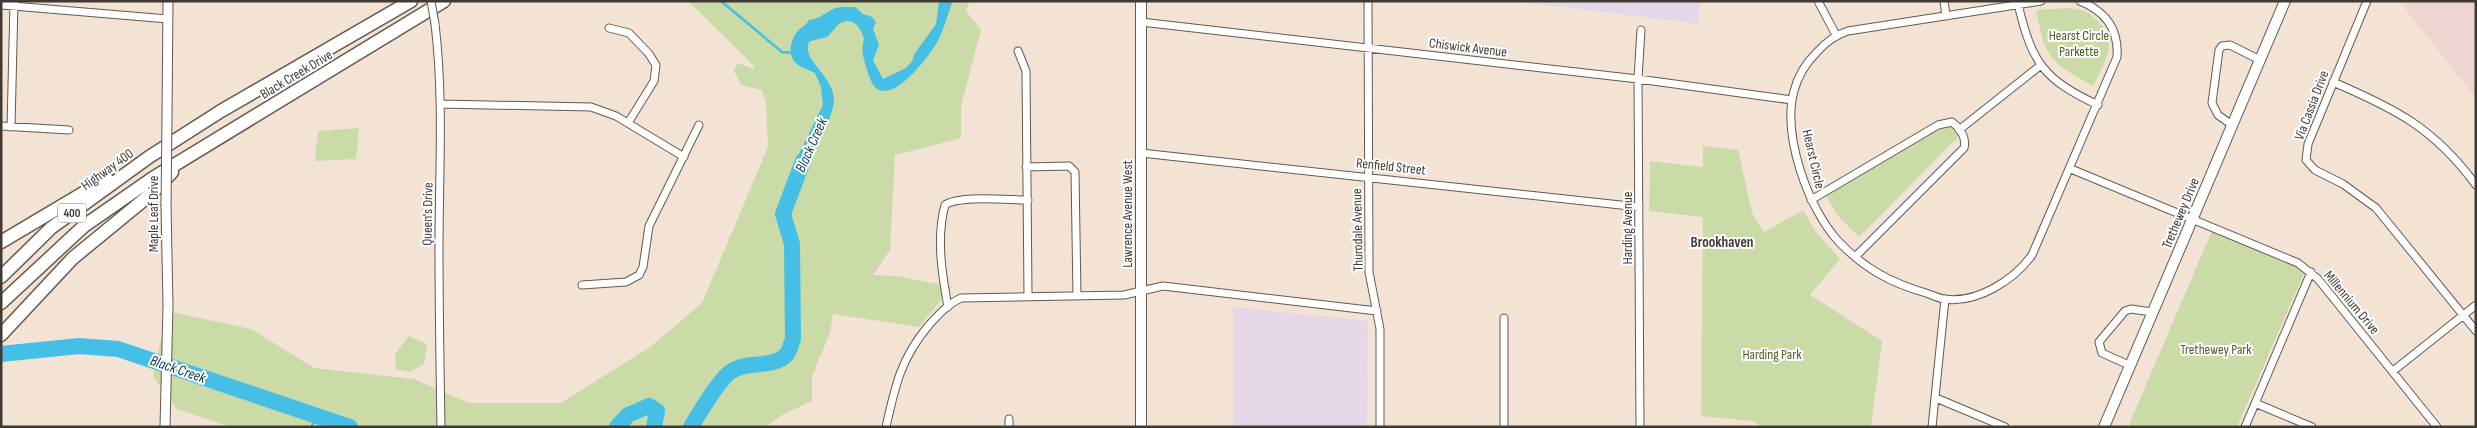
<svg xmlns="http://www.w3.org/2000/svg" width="2477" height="428" font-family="'Sofia Sans Condensed',sans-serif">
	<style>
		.industrial { fill: #efd5d2 }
		.education { fill: #e5d6e8 }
		.green { fill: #cadba7 }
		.water { fill: #45bfe6 }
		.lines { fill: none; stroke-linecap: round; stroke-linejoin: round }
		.stream { stroke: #45bfe6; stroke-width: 2.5 }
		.river { stroke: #45bfe6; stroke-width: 16 }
		.minor-casing { stroke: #66594c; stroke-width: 9 }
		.tertiary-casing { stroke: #66594c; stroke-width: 11 }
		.secondary-casing { stroke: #66594c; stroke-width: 12 }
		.motorway-casing { stroke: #66594c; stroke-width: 15 }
		.minor { stroke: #fff; stroke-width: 7 }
		.tertiary { stroke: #fff; stroke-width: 9 }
		.secondary { stroke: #fff; stroke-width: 10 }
		.motorway { stroke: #fff; stroke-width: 12 }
		.minor-bridge-casing { stroke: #66594c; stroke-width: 9; stroke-linecap: butt }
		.tertiary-bridge-casing { stroke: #66594c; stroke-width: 11; stroke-linecap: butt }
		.minor-bridge { stroke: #fff; stroke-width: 7 }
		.tertiary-bridge { stroke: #fff; stroke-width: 9 }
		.labels { text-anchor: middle; stroke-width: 4; stroke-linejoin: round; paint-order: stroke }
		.shield { fill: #fff; stroke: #797571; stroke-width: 1 }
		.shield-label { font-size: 12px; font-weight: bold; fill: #403a34 }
		.park-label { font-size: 14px; fill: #4f5f21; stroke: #fff }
		.street-label { font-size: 14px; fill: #403a34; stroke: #fff }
		.water-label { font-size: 15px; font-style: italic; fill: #033c4c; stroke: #fff }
		.neighbourhood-label { font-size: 15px; font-weight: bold; fill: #403a34; stroke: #fff }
	</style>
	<rect width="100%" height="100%" fill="#f2e3d4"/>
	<path class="industrial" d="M 2399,1 L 2476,1 L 2476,98 Z"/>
	<path class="education" d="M 1509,1 L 1699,1 L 1699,24 L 1539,4 Z
		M 1233,307 L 1368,321 L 1367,427 L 1233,427 Z"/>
	<path class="green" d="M 688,1 L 970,1 L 966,11 L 981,30 L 961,106 L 961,138 L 895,155 L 890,250 L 873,275 L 897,276 L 952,287 L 919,327 L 833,314 L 830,333 L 812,376 L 812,401 L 780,416 L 765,427 L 231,427 L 177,409 L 153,377 L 167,311 L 251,329 L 314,368 L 414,379 L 469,403 L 561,403 L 650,347 L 702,303 L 768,147 L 766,103 L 762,90 L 741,85 L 734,71 L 737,63 L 754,69 L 754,66 Z
		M 2069,8 C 2081,9 2088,11 2097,20 C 2120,42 2104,63 2093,86 C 2049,61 2046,60 2036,10 Z
		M 1944,126 L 1955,126 L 1959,136 L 1859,237 L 1837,215 L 1824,192 Z
		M 359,128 L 356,159 L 315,161 L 318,131 Z
		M 1703,146 L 1738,150 L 1752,213 L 1764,232 L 1803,210 L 1815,231 L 1840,259 L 1810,295 L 1882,341 L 1871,427 L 1763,427 L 1753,421 L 1701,416 L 1703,217 L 1649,211 L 1650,161 L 1703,167 Z
		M 2212,231 L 2305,271 L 2237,427 L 2128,427 Z
		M 409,336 L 427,344 L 424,364 L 410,372 L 396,369 L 395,354 Z"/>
	<path class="water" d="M 939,1 L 953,1 C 947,15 944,31 936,44 C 925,62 882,117 869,76 C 865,63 860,52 864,39 C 861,28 853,15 839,24 C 835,27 832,33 828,36 C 823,39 815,39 809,42 C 801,60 834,76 834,100 C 833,121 808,160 800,183 L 790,180 L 792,168 L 823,105 L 821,87 L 815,73 C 810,70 802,68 797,64 C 787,57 790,39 798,31 C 802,26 806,26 809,20 C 821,18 822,15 831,10 C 837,6 848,7 855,7 L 863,14 L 872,17 L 876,22 L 873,29 L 879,45 L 873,60 L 883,79 L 906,68 L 912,61 L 915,53 L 936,24 Z"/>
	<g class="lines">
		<path class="stream" d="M 721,1 L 782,52 L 793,53
			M 312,427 L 315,415"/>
		<path class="river" d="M 1,354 L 79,346 L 118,349 L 350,427
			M 617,427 L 628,415 L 649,406 L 657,411 L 654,427
			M 691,427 C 700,412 716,384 729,373 C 746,359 773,370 787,354 C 790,350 791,343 793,339 L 792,244 L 783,214 L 803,161"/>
		<defs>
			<path id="minor" d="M 1368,1 L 1369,272 L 1380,329 L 1380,427
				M 1818,1 L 1836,35
				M 1944,1 L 1946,16
				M 2041,1 L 1848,31 C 1835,35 1826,42 1817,52 C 1806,63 1798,75 1794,91 C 1782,135 1808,209 1839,242 C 1865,269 1891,283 1926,293 C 1932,295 1938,298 1944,299 C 1977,304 2014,280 2032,255 L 2117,57 C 2119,29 2105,11 2080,1
				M 2367,1 L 2308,144 L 2306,160 L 2315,170 L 2343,184 L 2376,208 L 2476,331
				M 2018,4 C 2032,63 2043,79 2098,105
				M 1,5 L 168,19
				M 1141,22 L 1638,79 L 1792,100
				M 435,24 C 444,99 439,173 439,248 C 439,308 440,367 441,427
				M 609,28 L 629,33 L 649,54 L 656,65 L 654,81 L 628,123
				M 1018,51 L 1026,71 L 1028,296
				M 2333,82 C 2396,109 2434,128 2476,185
				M 441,104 L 591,107 L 616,116 L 684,157
				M 2232,125 L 2218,115 L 2212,103 L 2219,50 L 2222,46 L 2230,45 L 2260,60
				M 1,126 L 69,130
				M 11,127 L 14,2
				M 1959,130 L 2041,65
				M 1141,153 L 1639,207
				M 1026,167 L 1069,166 L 1075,172 L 1077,296
				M 2071,169 L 2298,263 L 2318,279 L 2437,427
				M 1811,200 L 1938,125 L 1952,122 C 1960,128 1967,138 1964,148 L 1855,257
				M 582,285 L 626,282 L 639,275 L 643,267 L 649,226 L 699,125
				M 948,307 C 942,274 936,238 945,205 C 958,195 1009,200 1028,200
				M 2129,365 L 2102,353 L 2099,342 L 2125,311 L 2131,309 L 2152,312
				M 2393,371 L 2476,305
				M 1936,398 L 2005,427
				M 2255,403 L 2312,427
				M 1009,419 L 1009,427
				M 886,427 C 895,386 901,358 929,325 C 938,315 948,304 961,298 L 1124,295 L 1163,286 L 1377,311
				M 1504,427 L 1504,318
				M 1640,427 L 1638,79 L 1641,30
				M 1932,427 L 1945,299
				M 2245,427 L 2311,272"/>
			<path id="tertiary" d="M 167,117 L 168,1
				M 165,427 L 168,305 L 166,206"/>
			<path id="secondary" d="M 1141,1 L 1141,427
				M 2104,427 L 2285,1"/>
			<path id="motorway" d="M 1,242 L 107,179
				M 1,277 L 51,228 L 149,157 L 221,111 L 411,1
				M 1,303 L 84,226 L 153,178 L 444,1
				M 1,335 L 73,258 L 151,194 L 172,172"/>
		</defs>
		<use href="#minor" class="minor-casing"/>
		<use href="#tertiary" class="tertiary-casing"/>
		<use href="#secondary" class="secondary-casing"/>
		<use href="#motorway" class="motorway-casing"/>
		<use href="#minor" class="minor"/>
		<use href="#tertiary" class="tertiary"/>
		<use href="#secondary" class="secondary"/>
		<use href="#motorway" class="motorway"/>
		<defs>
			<path id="minor-bridge" d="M 431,1 L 435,24"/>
			<path id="tertiary-bridge" d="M 166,206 L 167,117"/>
		</defs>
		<use href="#minor-bridge" class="minor-bridge-casing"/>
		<use href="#tertiary-bridge" class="tertiary-bridge-casing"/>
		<use href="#minor-bridge" class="minor-bridge"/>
		<use href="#tertiary-bridge" class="tertiary-bridge"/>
	</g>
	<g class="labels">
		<rect class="shield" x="58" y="203.5" width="28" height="19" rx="4"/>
		<g class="shield-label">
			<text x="72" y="217">400</text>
		</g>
		<g class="park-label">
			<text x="2079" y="40">Hearst Circle<tspan x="2079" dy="16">Parkette</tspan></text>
			<text x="2216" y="354">Trethewey Park</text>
			<text x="1772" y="359">Harding Park</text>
		</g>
		<g class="street-label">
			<text transform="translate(1468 47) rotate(7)" y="5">Chiswick Avenue</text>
			<text transform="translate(296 74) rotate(-31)" y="5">Black Creek Drive</text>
			<text transform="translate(2311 105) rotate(-69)" y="5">Via Cassia Drive</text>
			<text transform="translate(1814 159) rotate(77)" y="5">Hearst Circle</text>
			<text transform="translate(1391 166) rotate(6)" y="5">Renfield Street</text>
			<text transform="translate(107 169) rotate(-36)" y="5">Highway 400</text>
			<text transform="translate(2180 213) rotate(-67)" y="5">Trethewey Drive</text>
			<text transform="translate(153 214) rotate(-90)" y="5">Maple Leaf Drive</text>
			<text transform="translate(427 214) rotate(-89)" y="5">Queen's Drive</text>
			<text transform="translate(1127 214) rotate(-90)" y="5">Lawrence Avenue West</text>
			<text transform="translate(1627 228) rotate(-90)" y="5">Harding Avenue</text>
			<text transform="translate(1357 230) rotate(-91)" y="5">Thurodale Avenue</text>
			<text transform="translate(2352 302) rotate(50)" y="5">Millennium Drive</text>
		</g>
		<g class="water-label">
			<text transform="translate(811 145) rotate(-66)" y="5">Black Creek</text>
			<text transform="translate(178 369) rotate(19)" y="5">Black Creek</text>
		</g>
		<g class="neighbourhood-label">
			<text x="1722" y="247">Brookhaven</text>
		</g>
	</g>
	<rect width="2477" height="428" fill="none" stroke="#403a34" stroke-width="5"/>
</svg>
